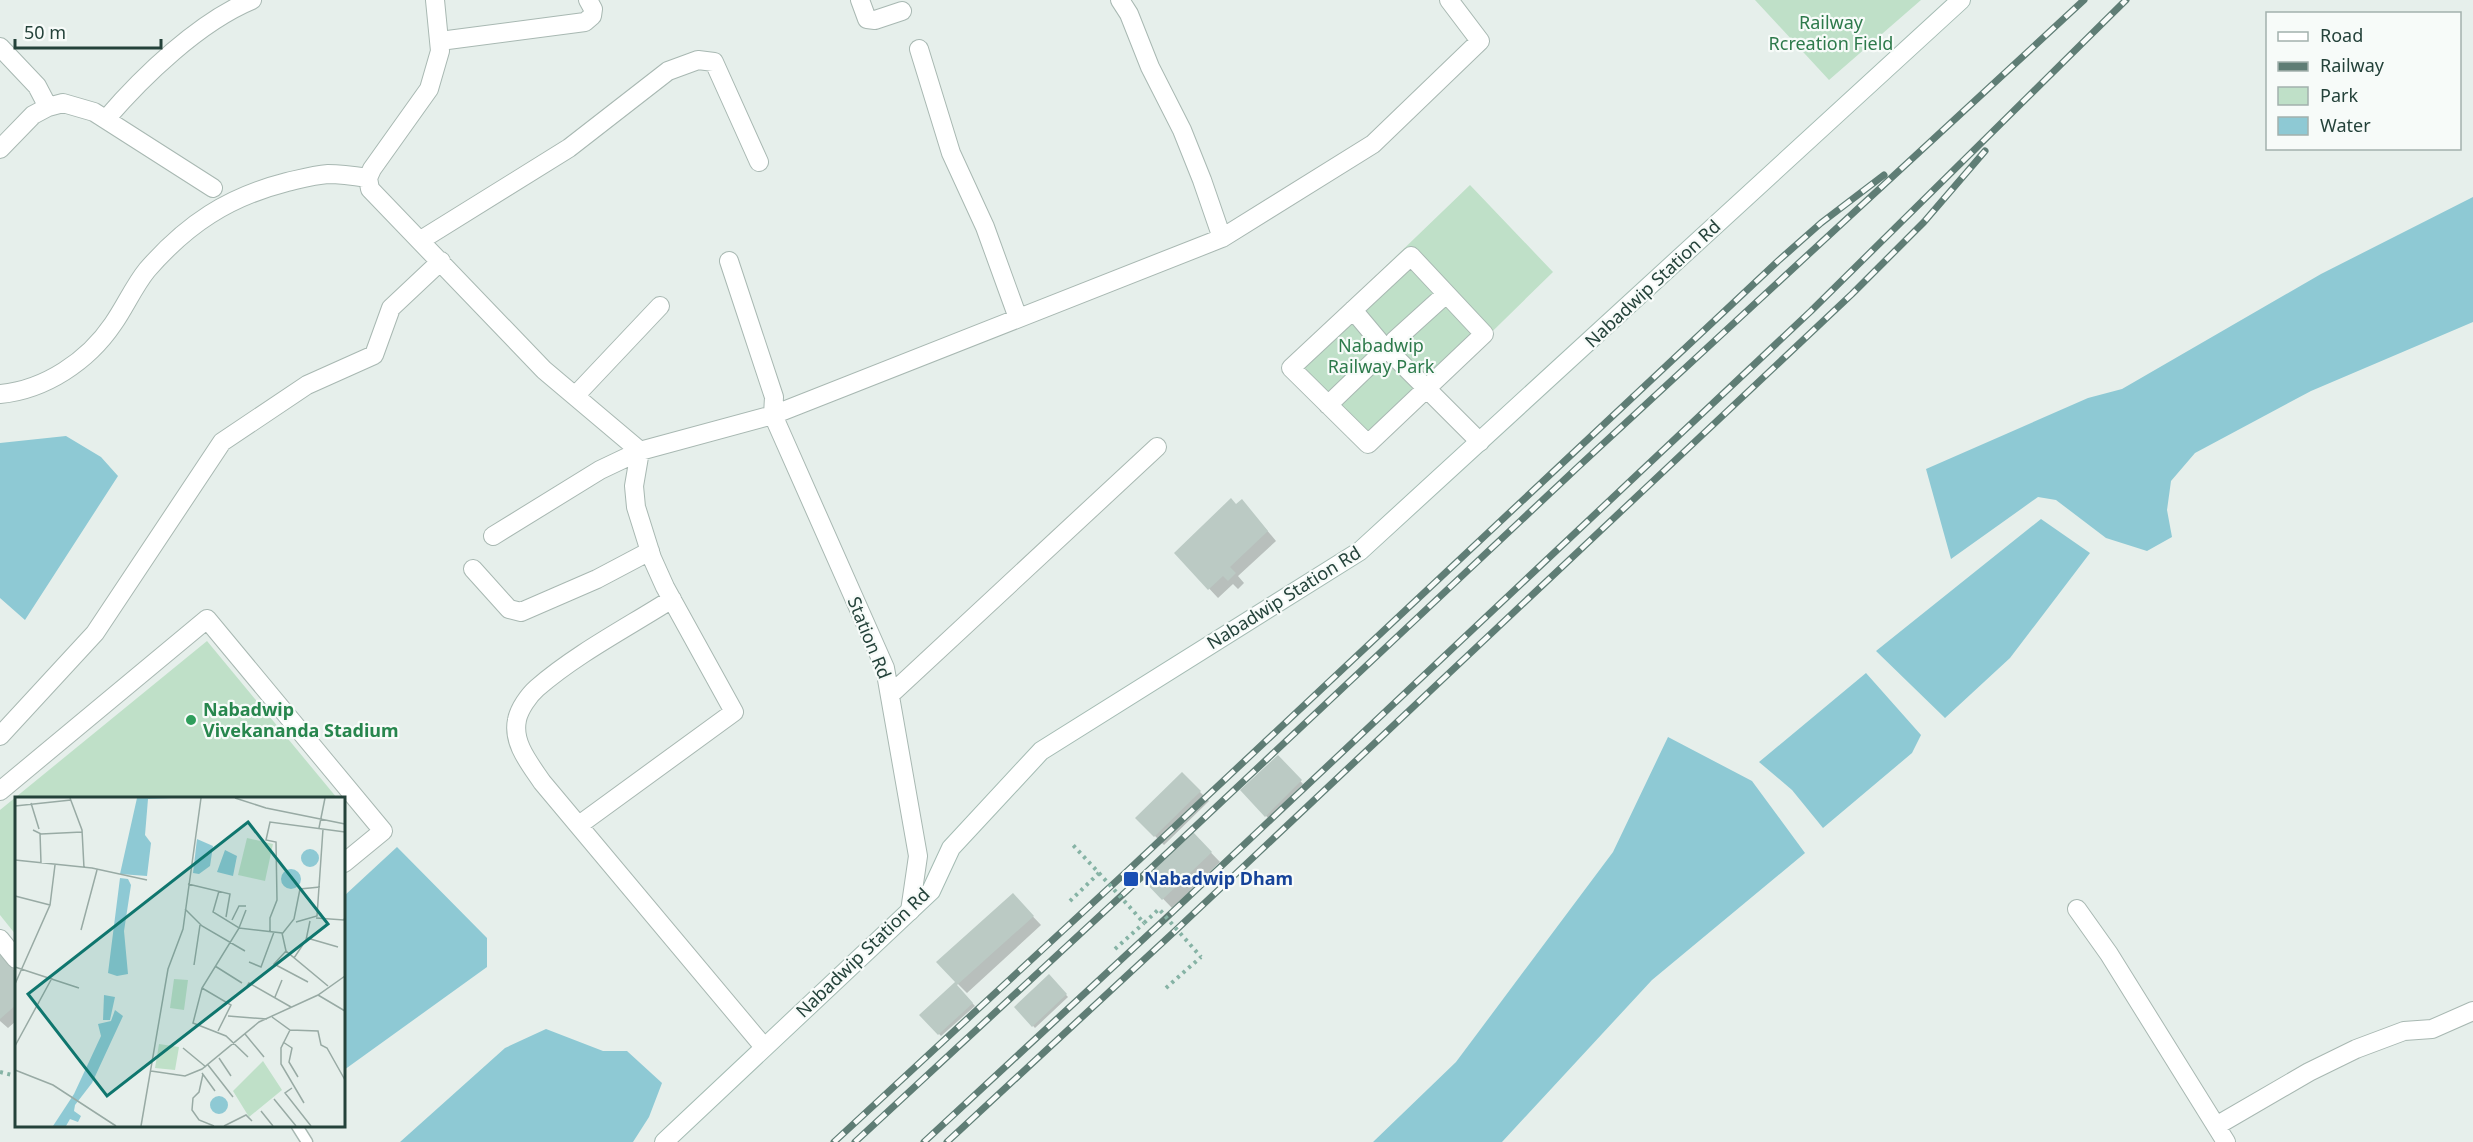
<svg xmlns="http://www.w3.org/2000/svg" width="2473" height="1142" font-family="'Noto Sans',sans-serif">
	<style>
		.green { fill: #bfe0c8 }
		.water { fill: #8ec9d4 }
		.shadow { fill: #0003 }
		.building { fill: #bbcac4 }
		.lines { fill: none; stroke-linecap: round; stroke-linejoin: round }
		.lane-casing { stroke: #a8b8b2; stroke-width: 13 }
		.street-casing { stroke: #a8b8b2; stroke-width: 20 }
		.secondary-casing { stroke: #a4bbb3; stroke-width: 20 }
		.path { stroke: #86b3a5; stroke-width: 4; stroke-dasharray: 3 4.5; stroke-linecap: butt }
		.lane { stroke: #fff; stroke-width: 10 }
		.street { stroke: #fff; stroke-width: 18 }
		.secondary { stroke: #fff; stroke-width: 18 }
		.rail-casing { stroke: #5f7d75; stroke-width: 7 }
		.rail { stroke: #f7fbf9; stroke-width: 4.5; stroke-dasharray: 14; stroke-linecap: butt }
		.path-bridge { stroke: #86b3a5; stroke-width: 4; stroke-dasharray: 3 4.5; stroke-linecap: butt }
		.leisure-dot { fill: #2e9e5b; stroke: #f7fbf9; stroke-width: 2 }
		.transit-dot { fill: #1a4fb4; stroke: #f7fbf9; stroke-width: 2 }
		.labels { text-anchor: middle; stroke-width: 4.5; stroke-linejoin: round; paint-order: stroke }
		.park-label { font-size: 18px; fill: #2d7a4b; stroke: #f7fbf9 }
		.street-label { font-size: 18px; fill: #24423a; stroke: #f7fbf9 }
		.leisure-label { font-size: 18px; font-weight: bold; fill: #27864d; stroke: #f7fbf9; text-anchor: start }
		.transit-label { font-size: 18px; font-weight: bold; fill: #164399; stroke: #f7fbf9; text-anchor: start }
		.inset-road { fill: none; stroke: #98aaa4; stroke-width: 1.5 }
		.view { fill: #0f766e; fill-opacity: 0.15; stroke: #0f766e; stroke-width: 3 }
		.inset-edge { fill: none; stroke: #24423a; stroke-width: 3 }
	</style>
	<rect width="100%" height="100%" fill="#e6efeb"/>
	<path class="green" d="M 1755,0 L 1921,0 L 1829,80 Z
		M 1470,185 L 1553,272 L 1368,453 L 1282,366 Z
		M 207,641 L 337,798 L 16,798 L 16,935 L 0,915 L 0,810 Z"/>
	<path class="water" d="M 2473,197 L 2473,322 L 2311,391 L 2195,453 L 2171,481 L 2167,510 L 2172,537 L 2147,551 L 2106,538 L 2056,500 L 2038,497 L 1951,559 L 1926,469 L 2088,398 L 2122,389 L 2321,274 Z
		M 66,436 L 101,457 L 118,476 L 25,620 L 0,598 L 0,443 Z
		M 2041,519 L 2090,553 L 2010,658 L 1945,718 L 1876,651 Z
		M 1866,673 L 1921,735 L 1912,753 L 1823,828 L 1792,790 L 1759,762 Z
		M 1668,737 L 1752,781 L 1805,853 L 1652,980 L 1502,1142 L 1373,1142 L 1456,1062 L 1613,852 Z
		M 397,847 L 487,938 L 487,967 L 344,1070 L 344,896 Z
		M 546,1029 L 603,1051 L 627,1051 L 662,1083 L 649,1117 L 633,1142 L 400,1142 L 505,1048 Z"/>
	<path class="shadow" d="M 1237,506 L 1250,510 L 1276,541 L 1238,576 L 1244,583 L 1238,589 L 1233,584 L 1218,598 L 1176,553 Z
		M 1278,757 L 1303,784 L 1268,818 L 1242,790 Z
		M 1182,774 L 1209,801 L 1164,845 L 1137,818 Z
		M 1193,834 L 1220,862 L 1172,908 L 1145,880 Z
		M 1021,904 L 1041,925 L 967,993 L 957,983 Z
		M 0,951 L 16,973 L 16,1021 L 8,1028 L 0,1021 Z
		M 1049,977 L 1068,997 L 1035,1028 L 1016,1007 Z
		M 955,984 L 975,1006 L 941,1036 L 921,1015 Z"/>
	<path class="building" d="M 1231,498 L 1236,504 L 1242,499 L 1268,531 L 1230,567 L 1236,573 L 1228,581 L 1223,576 L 1208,590 L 1174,553 Z
		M 1278,755 L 1302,780 L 1265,817 L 1240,790 Z
		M 1182,772 L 1201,791 L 1154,837 L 1135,818 Z
		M 1193,832 L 1212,852 L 1162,900 L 1143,880 Z
		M 1013,893 L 1034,916 L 957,985 L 973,1003 L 938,1035 L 919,1015 L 955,982 L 936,962 Z
		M 0,952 L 16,974 L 16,1005 L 0,1019 Z
		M 1049,974 L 1067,994 L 1032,1027 L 1014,1007 Z"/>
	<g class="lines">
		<defs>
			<path id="lane" d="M 297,1126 L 307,1142"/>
			<path id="street" d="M 435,0 L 440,51 L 429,89 L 372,169 L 368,178 L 370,189 L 544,370 L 640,451 L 773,415 L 1222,238 L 1373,144 L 1480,41 L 1449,0
				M 860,0 L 867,19 L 875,20 L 902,11
				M 1120,0 L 1129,14 L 1150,67 L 1182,130 L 1202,180 L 1222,238
				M 440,41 L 585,22 L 592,16 L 593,9 L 588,0
				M 0,47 L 37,86 L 48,107
				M 919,49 L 951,153 L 985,227 L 1018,318
				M 106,119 C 143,76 199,22 252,0
				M 0,149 L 33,115 L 48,107 L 63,103 L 94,112 L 213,188
				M 421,240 L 569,148 L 668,71 L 698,60 L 714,62 L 759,162
				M 1411,256 L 1484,334 L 1368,444 L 1291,368 Z
				M 729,261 L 774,397 L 773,415
				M 1353,310 L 1379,341
				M 1394,341 L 1446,294
				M 1394,356 L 1480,442
				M 0,394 C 45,390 88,361 113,324 C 125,307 134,286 147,270 C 187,224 228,197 287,182 C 300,179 314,175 328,174 C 341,174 355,176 368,178
				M 575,396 L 660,306
				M 1328,405 L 1379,356
				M 773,415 L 885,668 L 918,856 L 910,911
				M 493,536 L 600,470 L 640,451
				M 473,569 L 509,609 L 521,612 L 597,579 L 650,551
				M 672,599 C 628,627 576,654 537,688 C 529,695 519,709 517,720 C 512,743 530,764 542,782 L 764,1047
				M 890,695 L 1157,447
				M 0,736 L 95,633 L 222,442 L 307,385 L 374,355 L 391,308 L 441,261
				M 0,791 L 207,619 L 383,831 L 344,863
				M 579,825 L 734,712 L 665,587 L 652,558 L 636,507 L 634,486 L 640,451
				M 2077,909 L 2109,954 L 2226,1142
				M 0,939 L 16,959
				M 2216,1126 L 2309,1072 L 2356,1049 L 2404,1031 L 2432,1029 L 2473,1011"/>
			<path id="secondary" d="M 664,1142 L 931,891 L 951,848 L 1041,751 L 1360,551 L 1961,0"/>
		</defs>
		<use href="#lane" class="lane-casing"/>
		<use href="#street" class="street-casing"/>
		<use href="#secondary" class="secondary-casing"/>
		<path class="path" d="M 1070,901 L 1099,873 L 1072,844
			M 1115,949 L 1144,923
			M 1166,988 L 1201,957
			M 0,1072 L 16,1076"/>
		<use href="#lane" class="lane"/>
		<use href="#street" class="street"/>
		<use href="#secondary" class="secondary"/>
		<defs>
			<path id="rail" d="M 834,1142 L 1123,875 L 1778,261 L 1821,223 L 1884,175
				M 855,1142 L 1133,885 L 1579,466 L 2084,0
				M 924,1142 L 1165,919 L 1811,311 L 2126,0
				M 947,1142 L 1175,931 L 1852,294 L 1924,222 L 1985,151"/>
		</defs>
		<use href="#rail" class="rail-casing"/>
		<use href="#rail" class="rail"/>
		<path class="path-bridge" d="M 1099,873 L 1144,923 L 1159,909 L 1201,957"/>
	</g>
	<circle class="leisure-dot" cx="191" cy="720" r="6"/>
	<rect class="transit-dot" x="1123" y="871" width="16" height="16" rx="3"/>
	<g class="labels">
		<g class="park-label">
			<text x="1831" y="29">Railway<tspan x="1831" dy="21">Rcreation Field</tspan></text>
			<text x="1381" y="352">Nabadwip<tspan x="1381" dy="21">Railway Park</tspan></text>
		</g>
		<g class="street-label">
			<text transform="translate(1653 284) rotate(-43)" y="6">Nabadwip Station Rd</text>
			<text transform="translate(1284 598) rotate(-32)" y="6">Nabadwip Station Rd</text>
			<text transform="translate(869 638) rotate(68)" y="6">Station Rd</text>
			<text transform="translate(863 953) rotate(-44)" y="6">Nabadwip Station Rd</text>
		</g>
		<g class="leisure-label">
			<text x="203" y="716">Nabadwip<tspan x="203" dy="21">Vivekananda Stadium</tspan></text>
		</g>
		<g class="transit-label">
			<text x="1144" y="885">Nabadwip Dham</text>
		</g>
	</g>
	<g transform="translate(15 797)">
		<rect width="330" height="330" fill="#e6efeb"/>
		<path d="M 232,41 L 258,47 L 250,84 L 223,78 ZM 159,182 L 173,183 L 169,213 L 155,211 ZM 144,247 L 164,250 L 160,273 L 140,271 ZM 248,264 L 267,293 L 234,320 L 218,294 Z" fill="#bfe0c8"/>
		<path d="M 122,1 L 157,1 L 133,2 L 130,38 L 136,46 L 132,79 L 105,77 ZM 182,42 L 198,49 L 195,69 L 184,77 L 178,76 ZM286 61a9 9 0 1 1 18 0a9 9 0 1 1-18 0ZM 210,53 L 222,59 L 218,79 L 202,75 ZM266 82a10 10 0 1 1 20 0a10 10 0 1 1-20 0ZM 105,81 L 113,82 L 116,88 L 109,134 L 113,177 L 102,179 L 93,176 ZM 89,198 L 100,200 L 95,223 L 88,223 ZM 100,213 L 108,219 L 77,286 L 60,308 L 59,314 L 66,319 L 63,325 L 55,322 L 51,329 L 38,329 L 59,297 L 86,239 L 83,227 L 96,224 ZM195 308a9 9 0 1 1 18 0a9 9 0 1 1-18 0Z" fill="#8ec9d4"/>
		<path class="inset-road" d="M 55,1 L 67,33 L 69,71M 220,1 L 251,11 L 330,27M 16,6 L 24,32M 0,9 L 56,3M 304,31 L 310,1M 18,33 L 26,37 L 67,35M 25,36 L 26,66M 0,63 L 77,71 L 132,83M 173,87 L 215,97 L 211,120M 204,94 L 198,115 L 224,131 L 231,113M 0,99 L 35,108M 170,112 L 187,129 L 230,154M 301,121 L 329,123 L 330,120M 217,123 L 224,109 L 231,109M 281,125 L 302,119 L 308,32M 66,133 L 82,73M 255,134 L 255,121 L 262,103 L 261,45 L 251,43 L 255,25 L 330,35M 267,137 L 279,122 L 285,92 L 305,90M 292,141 L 323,150M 271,154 L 259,167 L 293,185M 279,161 L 291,143 L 295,124M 234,165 L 246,170 L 259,135M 179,168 L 185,128M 200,169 L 227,186M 0,170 L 64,191M 0,187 L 35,108 L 40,68M 232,189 L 234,186 L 276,210M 187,191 L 216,208 L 203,234M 303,198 L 330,214M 260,200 L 267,183M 213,219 L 252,222M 257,220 L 275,233 L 303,234 L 306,248 L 312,251 L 330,283M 275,233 L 266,251 L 266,267 L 289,306M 230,237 L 249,260M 268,245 L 277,251 L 274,265 L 283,280M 0,249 L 37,181M 168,251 L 191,270M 233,260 L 211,239 L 178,226 L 187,191 L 224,131 L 267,136 L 271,154 L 313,189M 204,261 L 216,279M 193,268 L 218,300M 0,273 L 38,288 L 101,329M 136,274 L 170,279 L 187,272 L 244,225 L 303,198 L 330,179M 187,276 L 200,294M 188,277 L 184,295 L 178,301 L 177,313 L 184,323 L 199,329M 277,291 L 270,296 L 296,329M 259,302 L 281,329M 246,314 L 258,329M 126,329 L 153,172 L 168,132 L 186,1M 209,329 L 231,318 L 237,324"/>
		<path class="view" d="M 233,25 L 313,127 L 92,299 L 13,197 Z"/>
		<rect width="330" height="330" class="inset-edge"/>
	</g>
	<rect x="2266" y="12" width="195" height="138" fill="#f7fbf9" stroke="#a3b1ad" stroke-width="1.5"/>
	<rect x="2278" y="32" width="30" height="9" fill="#ffffff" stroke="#a3b1ad" stroke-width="1.5"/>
	<text x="2320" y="42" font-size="18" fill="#24423a">Road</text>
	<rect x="2278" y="62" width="30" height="9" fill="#5f7d75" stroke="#a3b1ad" stroke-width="1.5"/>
	<text x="2320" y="72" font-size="18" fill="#24423a">Railway</text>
	<rect x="2278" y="87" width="30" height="18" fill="#bfe0c8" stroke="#a3b1ad" stroke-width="1.5"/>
	<text x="2320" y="102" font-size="18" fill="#24423a">Park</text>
	<rect x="2278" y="117" width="30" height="18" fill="#8ec9d4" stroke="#a3b1ad" stroke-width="1.5"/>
	<text x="2320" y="132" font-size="18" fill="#24423a">Water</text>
	<path d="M15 39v9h146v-9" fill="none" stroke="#24423a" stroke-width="3"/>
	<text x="24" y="39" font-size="18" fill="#24423a" stroke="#f7fbf9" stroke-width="4.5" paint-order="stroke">50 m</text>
</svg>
